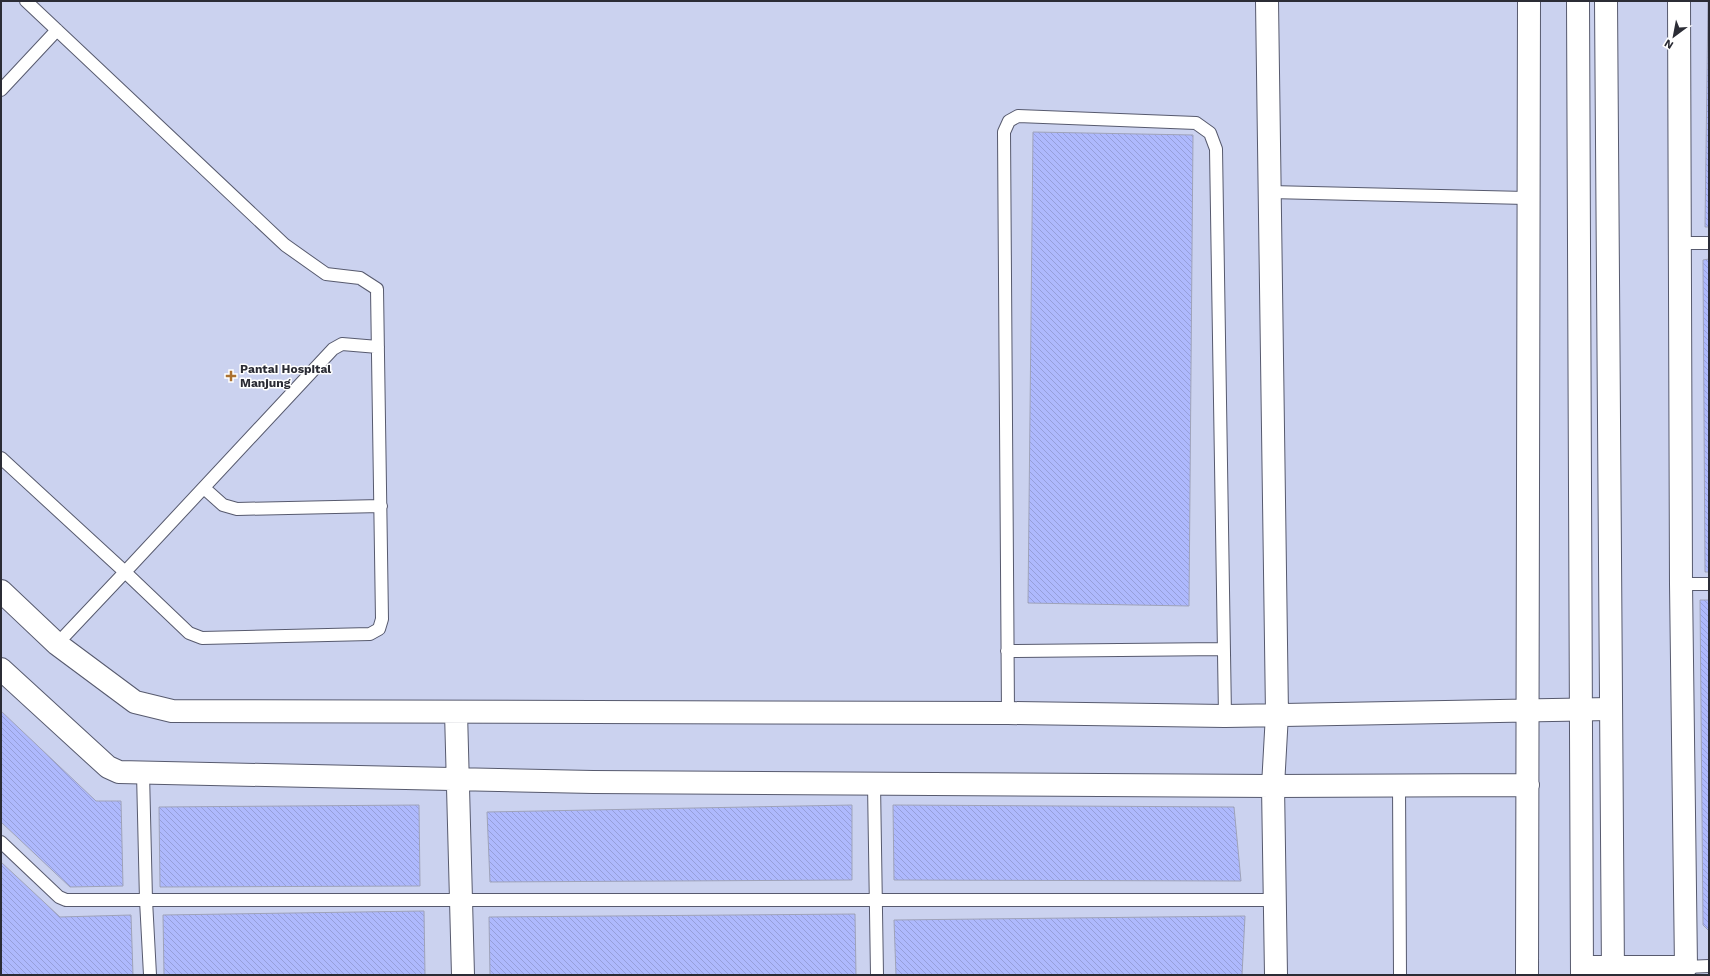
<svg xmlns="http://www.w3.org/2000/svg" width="1710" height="976" font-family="'Work Sans',sans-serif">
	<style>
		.built { fill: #cbd2ef }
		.building { fill: url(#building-back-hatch); stroke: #9fa3b9 }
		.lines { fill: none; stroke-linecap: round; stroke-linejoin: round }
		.service-casing { stroke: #575a6e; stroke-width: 14 }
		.minor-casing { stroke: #575a6e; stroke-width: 24 }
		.tertiary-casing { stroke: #575a6e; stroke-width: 24 }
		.service { stroke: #fff; stroke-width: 12 }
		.minor { stroke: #fff; stroke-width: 22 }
		.tertiary { stroke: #fff; stroke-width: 22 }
		.poi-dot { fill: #ab7130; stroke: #fff; stroke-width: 1.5 }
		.labels { text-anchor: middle; stroke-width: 3; stroke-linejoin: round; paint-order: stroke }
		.poi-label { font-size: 12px; font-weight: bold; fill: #2b2c35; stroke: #fff; text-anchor: start }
	</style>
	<defs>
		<pattern id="building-back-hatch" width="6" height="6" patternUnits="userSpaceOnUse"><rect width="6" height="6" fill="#aeb9fd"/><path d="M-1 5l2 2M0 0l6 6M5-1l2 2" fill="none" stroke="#969fd9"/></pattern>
	</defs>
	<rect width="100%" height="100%" fill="#dbe0f7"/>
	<path class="built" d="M 1,1 L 1709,1 L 1709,975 L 1,975 Z"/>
	<path class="building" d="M 1708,1 L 1709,1 L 1709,227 L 1705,227 Z
		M 1033,132 L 1193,135 L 1189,606 L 1028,603 Z
		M 1709,259 L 1709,572 L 1705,572 L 1703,260 Z
		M 1700,600 L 1709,600 L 1709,931 L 1703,925 Z
		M 1,711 L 96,801 L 121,801 L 123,886 L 70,887 L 1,822 Z
		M 419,805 L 420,886 L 160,887 L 159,807 Z
		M 852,805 L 852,880 L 490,882 L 487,812 Z
		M 893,805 L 1234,807 L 1241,881 L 894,880 Z
		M 1,862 L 60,917 L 131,915 L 133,975 L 1,975 Z
		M 424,911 L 425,975 L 164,975 L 163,915 Z
		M 855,914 L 856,975 L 490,975 L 489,917 Z
		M 1245,916 L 1242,975 L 896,975 L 894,920 Z"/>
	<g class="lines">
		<defs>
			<path id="service" d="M 26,1 L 285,245 L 326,274 L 360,278 L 377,289 C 379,399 381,509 382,619 L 379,629 L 370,634 L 202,638 L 189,633 L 125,572 L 333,349 L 342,344 L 378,347
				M 1,90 L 57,30
				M 1270,192 L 1529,198
				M 1680,243 L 1709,243
				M 1,458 L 125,572 L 57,644
				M 204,488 L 223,505 L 237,509 L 381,506
				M 1681,584 L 1709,584
				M 1007,651 L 1224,649
				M 1008,713 L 1004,132 L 1009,121 L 1018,116 L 1196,123 L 1210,133 L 1216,149 L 1225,716
				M 143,773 L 146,900 L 150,975
				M 874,784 L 877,975
				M 1399,785 L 1400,975
				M 1,842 L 59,897 L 66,900 L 1274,900
				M 1687,972 L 1686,967 L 1709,966"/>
			<path id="minor" d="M 1267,1 L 1277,714 L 1273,786 L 1528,785
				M 1,591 L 57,644 L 135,702 L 172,711 L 1008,713 L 1225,716 L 1610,709
				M 1,669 L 108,767 L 119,772 L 593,782 L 1273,786 L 1276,975
				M 456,712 L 463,975
				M 1582,967 L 1686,967 L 1681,584 L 1679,1
				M 1527,975 L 1529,1"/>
			<path id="tertiary" d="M 1578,1 L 1582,975
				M 1606,1 L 1613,975"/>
		</defs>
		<use href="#service" class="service-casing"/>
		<use href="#minor" class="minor-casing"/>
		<use href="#tertiary" class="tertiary-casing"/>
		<use href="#service" class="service"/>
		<use href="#minor" class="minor"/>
		<use href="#tertiary" class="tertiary"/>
	</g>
	<path class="poi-dot" d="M229 370h4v4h4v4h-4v4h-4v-4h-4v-4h4z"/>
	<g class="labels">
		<g class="poi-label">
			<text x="240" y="373">Pantai Hospital<tspan x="240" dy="14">Manjung</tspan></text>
		</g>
	</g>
	<rect width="1710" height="976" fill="none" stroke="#2b2c35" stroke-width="4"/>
	<g transform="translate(1674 36) rotate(212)" stroke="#ffffff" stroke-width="3" paint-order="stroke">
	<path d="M0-3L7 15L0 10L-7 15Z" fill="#2b2c35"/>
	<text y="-6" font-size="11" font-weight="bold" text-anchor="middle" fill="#2b2c35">N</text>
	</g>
</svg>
